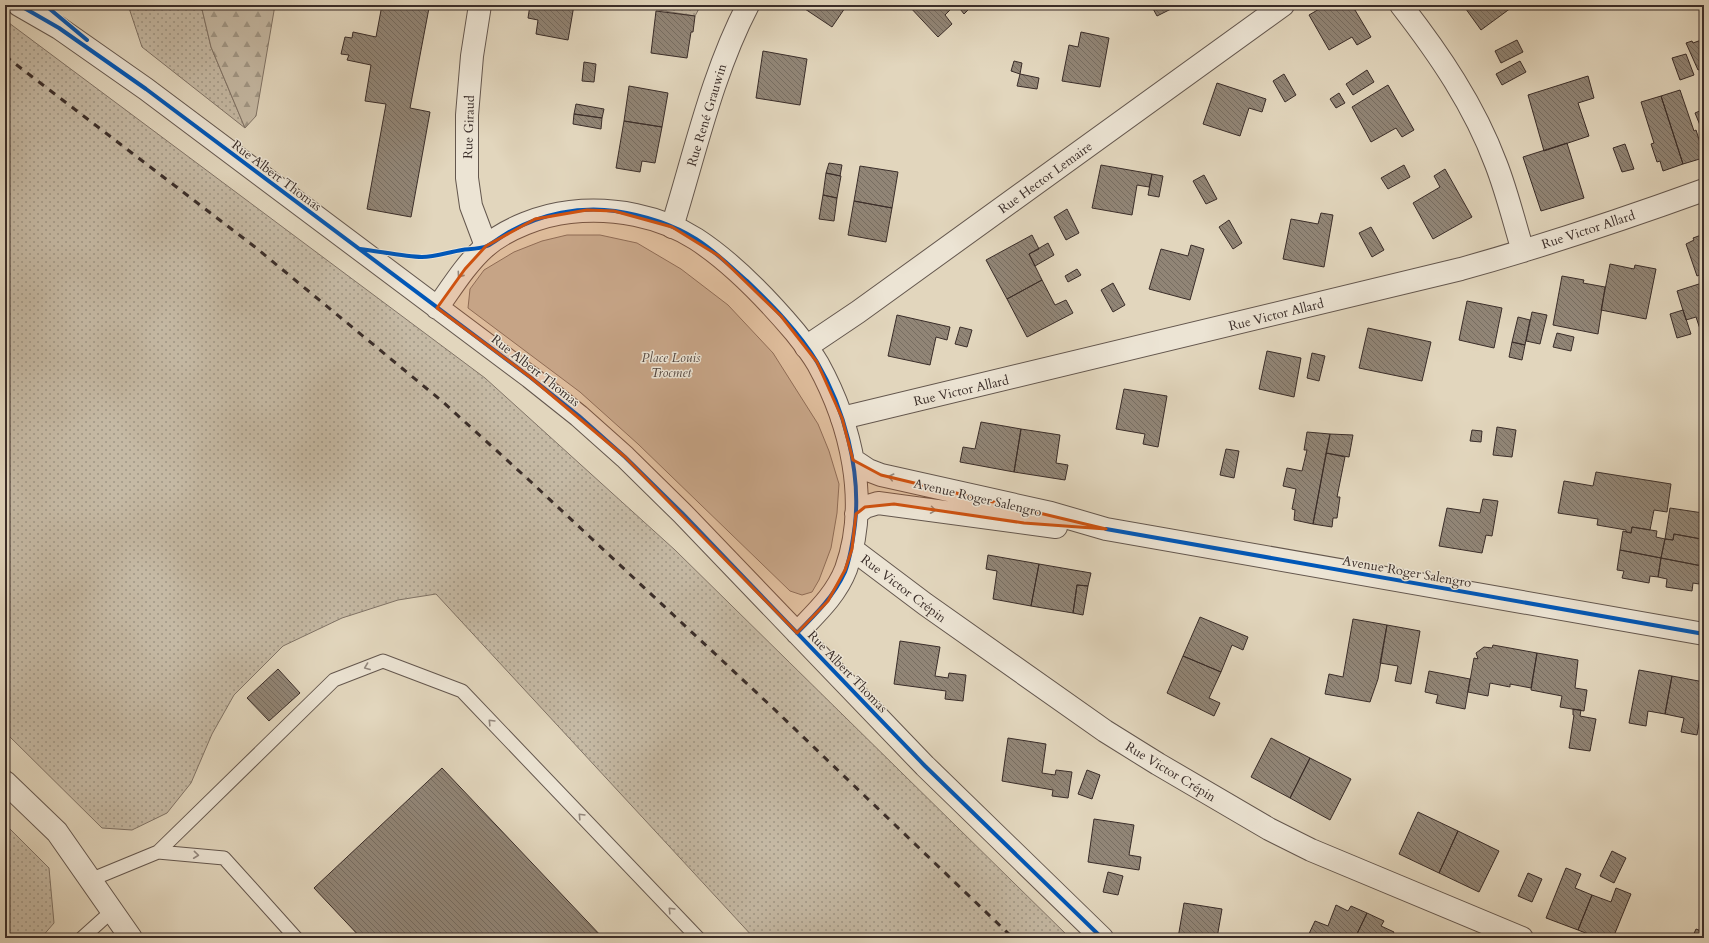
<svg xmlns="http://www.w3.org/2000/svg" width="1709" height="943" font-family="Cardo,serif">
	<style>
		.grass { fill: url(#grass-dots); stroke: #807366 }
		.forest { fill: url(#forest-firs); stroke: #807366 }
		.park { fill: #c5b9a4; stroke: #807366 }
		.building { fill: url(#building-back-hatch); stroke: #3a2d29 }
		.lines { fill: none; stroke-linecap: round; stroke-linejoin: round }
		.service-casing { stroke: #64574e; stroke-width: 15 }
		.minor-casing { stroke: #64574e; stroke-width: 24 }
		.tertiary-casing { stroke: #64574e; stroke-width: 24 }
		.service { stroke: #ece4d4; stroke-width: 13 }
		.minor { stroke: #ece4d4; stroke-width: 22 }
		.tertiary { stroke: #ece4d4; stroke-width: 22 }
		.rail { stroke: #3a2d29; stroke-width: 3; stroke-dasharray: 7 7; stroke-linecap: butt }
		.cycleway-casing { stroke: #ece4d4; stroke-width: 6 }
		.cycleway { stroke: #0057b8; stroke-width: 4 }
		.oneway { stroke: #93887e }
		.marked { fill: #ce5210; fill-opacity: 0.2; stroke: #ce5210; stroke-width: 3; stroke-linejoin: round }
		.labels { text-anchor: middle; stroke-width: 3; stroke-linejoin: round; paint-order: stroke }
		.street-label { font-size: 13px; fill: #3a2d29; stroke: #ece4d4 }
		.park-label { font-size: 13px; font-style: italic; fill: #564942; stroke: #ece4d4 }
	</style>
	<defs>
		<pattern id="grass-dots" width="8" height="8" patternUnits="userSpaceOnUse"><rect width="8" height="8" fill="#c5b9a4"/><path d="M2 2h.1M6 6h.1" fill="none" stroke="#a19786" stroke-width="1.8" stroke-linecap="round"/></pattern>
		<pattern id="forest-firs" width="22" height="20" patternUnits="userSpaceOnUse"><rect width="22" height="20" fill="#c5b9a4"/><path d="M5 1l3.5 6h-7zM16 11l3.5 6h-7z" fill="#a19786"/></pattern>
		<pattern id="building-back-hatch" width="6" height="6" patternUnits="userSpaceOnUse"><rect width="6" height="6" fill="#918576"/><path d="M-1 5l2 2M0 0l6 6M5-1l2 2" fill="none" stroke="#776d61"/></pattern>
	</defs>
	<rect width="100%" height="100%" fill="#e2d6bd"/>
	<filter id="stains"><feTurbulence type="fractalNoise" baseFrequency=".005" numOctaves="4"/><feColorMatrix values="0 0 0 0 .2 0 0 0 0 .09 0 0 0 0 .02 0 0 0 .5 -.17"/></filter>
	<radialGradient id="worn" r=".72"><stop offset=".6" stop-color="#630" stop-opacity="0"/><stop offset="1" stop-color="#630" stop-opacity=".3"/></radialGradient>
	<path class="grass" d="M 128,5 L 201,5 L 211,47 L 245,128 L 142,47 Z
		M 628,5 L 701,5 L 695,16 Z
		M 5,20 L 485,378 L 675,550 L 1070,938 L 754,938 L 436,594 L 398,600 L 342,618 L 283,646 L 234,695 L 212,734 L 191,783 L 167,813 L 132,830 L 102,828 L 5,732 Z
		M 5,824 L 49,868 L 54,923 L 41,938 L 5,938 Z"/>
	<path class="forest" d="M 201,5 L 275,5 L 256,116 L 245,128 L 211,47 Z"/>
	<path class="park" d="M 567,235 L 600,235 L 637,243 L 681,269 L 728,305 L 773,353 L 818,424 L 829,451 L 839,484 L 837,513 L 831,548 L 819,580 L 812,592 L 802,595 L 790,591 L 638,444 L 580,392 L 468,308 L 470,289 L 484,270 L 514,252 L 542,241 Z"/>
	<path class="building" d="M 382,5 L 411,5 L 429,8 L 410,108 L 430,112 L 411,217 L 367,209 L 386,104 L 365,101 L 371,65 L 347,60 L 349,55 L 341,54 L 345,37 L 352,38 L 353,32 L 376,37 Z
		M 530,5 L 574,5 L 568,40 L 536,34 L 538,20 L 528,18 Z
		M 799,5 L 847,5 L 832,27 Z
		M 908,5 L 955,5 L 945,15 L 952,24 L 938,37 Z
		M 957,5 L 973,5 L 964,14 Z
		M 1151,5 L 1172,5 L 1173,8 L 1157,16 Z
		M 1326,5 L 1352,5 L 1371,37 L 1357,45 L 1352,37 L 1329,50 L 1309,15 Z
		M 1463,5 L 1515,5 L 1481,30 Z
		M 656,11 L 695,16 L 693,32 L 691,32 L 687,58 L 651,53 Z
		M 1081,32 L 1109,38 L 1100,87 L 1062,81 L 1069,45 L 1078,47 Z
		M 1704,39 L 1704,68 L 1698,70 L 1686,43 L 1692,41 L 1693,43 Z
		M 1517,40 L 1523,52 L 1501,63 L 1495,51 Z
		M 763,51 L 807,59 L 800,105 L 756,98 Z
		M 1686,54 L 1694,75 L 1680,80 L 1672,58 Z
		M 1014,61 L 1022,63 L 1020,74 L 1011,71 Z
		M 1520,61 L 1526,72 L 1502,85 L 1496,74 Z
		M 584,62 L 596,64 L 594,82 L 582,81 Z
		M 1367,70 L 1374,82 L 1353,95 L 1346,84 Z
		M 1020,74 L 1039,78 L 1037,89 L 1017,86 Z
		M 1284,74 L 1296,95 L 1285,102 L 1273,81 Z
		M 1588,76 L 1594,98 L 1578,103 L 1589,136 L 1544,151 L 1528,95 Z
		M 1217,83 L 1266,99 L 1262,112 L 1249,108 L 1240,136 L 1203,124 Z
		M 1388,85 L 1414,130 L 1402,137 L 1396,128 L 1371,142 L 1352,107 Z
		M 629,86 L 668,93 L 662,127 L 624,121 Z
		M 1680,90 L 1694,131 L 1696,130 L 1702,149 L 1700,150 L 1703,158 L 1683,164 L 1661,96 Z
		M 1339,93 L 1345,103 L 1336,108 L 1330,99 Z
		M 1661,96 L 1683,164 L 1663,171 L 1660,161 L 1657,162 L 1651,144 L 1654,143 L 1641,102 Z
		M 576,104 L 604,109 L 602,118 L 574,114 Z
		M 1704,109 L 1704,135 L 1695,113 Z
		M 574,114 L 602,118 L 601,129 L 573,124 Z
		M 624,121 L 662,127 L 655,163 L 642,161 L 640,172 L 616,168 Z
		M 1567,143 L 1584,198 L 1541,211 L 1523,157 Z
		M 1625,144 L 1634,169 L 1622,172 L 1613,148 Z
		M 829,163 L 842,165 L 840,176 L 826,173 Z
		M 1101,165 L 1152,174 L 1149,187 L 1137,185 L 1132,215 L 1092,208 Z
		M 1404,165 L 1410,177 L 1388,189 L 1381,178 Z
		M 860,166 L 898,172 L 892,208 L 854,201 Z
		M 1445,169 L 1472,217 L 1433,239 L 1413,203 L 1440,187 L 1434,176 Z
		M 826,173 L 841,176 L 837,198 L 823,195 Z
		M 1152,174 L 1163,176 L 1159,197 L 1148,195 Z
		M 1204,175 L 1217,199 L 1206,204 L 1193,181 Z
		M 823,195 L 837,198 L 834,221 L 819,219 Z
		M 854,201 L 892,208 L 886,242 L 848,235 Z
		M 1067,209 L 1079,233 L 1066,240 L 1054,217 Z
		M 1321,213 L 1333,215 L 1324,267 L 1283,259 L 1291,219 L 1318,224 Z
		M 1229,220 L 1242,243 L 1233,249 L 1219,227 Z
		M 1371,227 L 1384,250 L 1372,257 L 1359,233 Z
		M 1704,234 L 1704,273 L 1697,276 L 1686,244 L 1694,240 L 1693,238 Z
		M 1032,235 L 1039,249 L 1029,254 L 1042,280 L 1007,299 L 986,260 Z
		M 1048,243 L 1054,255 L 1035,266 L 1029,254 Z
		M 1191,245 L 1204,249 L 1190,300 L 1149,289 L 1161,249 L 1188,256 Z
		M 1610,264 L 1634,269 L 1635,265 L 1656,269 L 1646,319 L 1601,310 Z
		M 1077,269 L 1081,275 L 1068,282 L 1065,276 Z
		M 1562,276 L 1584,280 L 1583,283 L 1605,287 L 1598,334 L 1553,325 Z
		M 1042,280 L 1055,305 L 1066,300 L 1073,313 L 1027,337 L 1007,299 Z
		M 1113,283 L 1125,305 L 1113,312 L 1101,290 Z
		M 1702,283 L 1704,288 L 1704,341 L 1696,317 L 1686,320 L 1677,291 Z
		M 1467,301 L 1502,308 L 1494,348 L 1459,340 Z
		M 1683,310 L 1691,334 L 1677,338 L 1670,314 Z
		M 1532,312 L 1547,315 L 1540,344 L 1526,341 Z
		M 897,315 L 950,327 L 947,340 L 936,337 L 930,365 L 888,356 Z
		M 1518,317 L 1530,320 L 1525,345 L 1512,342 Z
		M 960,327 L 972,330 L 967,347 L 955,344 Z
		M 1368,328 L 1431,342 L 1422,381 L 1359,368 Z
		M 1557,333 L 1574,337 L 1571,351 L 1553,347 Z
		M 1512,342 L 1525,345 L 1522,360 L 1509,357 Z
		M 1267,351 L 1301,358 L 1294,397 L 1259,389 Z
		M 1312,353 L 1325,356 L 1319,381 L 1307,378 Z
		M 1124,389 L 1167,396 L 1158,447 L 1143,444 L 1145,434 L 1116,429 Z
		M 981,422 L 1021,429 L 1014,472 L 960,462 L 963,447 L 975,449 Z
		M 1497,427 L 1516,430 L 1512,457 L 1493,455 Z
		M 1021,429 L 1060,435 L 1056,463 L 1068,465 L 1065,480 L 1014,472 Z
		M 1472,430 L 1482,431 L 1481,442 L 1470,441 Z
		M 1307,432 L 1330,434 L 1313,524 L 1294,520 L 1295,510 L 1292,509 L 1296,489 L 1283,486 L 1287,468 L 1302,471 L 1307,450 L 1304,450 Z
		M 1330,434 L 1353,435 L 1349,457 L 1326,453 Z
		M 1226,449 L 1239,451 L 1234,478 L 1220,475 Z
		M 1326,453 L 1345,457 L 1337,497 L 1340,497 L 1337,518 L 1333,518 L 1332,527 L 1313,524 Z
		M 1596,472 L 1671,484 L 1667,512 L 1654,510 L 1650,530 L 1632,527 L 1631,533 L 1626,532 L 1626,530 L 1597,525 L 1598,519 L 1558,513 L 1564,481 L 1593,486 Z
		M 1483,499 L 1498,501 L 1492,536 L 1486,535 L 1482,553 L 1439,546 L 1447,508 L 1480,513 Z
		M 1704,507 L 1704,522 L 1702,521 Z
		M 1670,508 L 1703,513 L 1702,521 L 1704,523 L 1701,539 L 1674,534 L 1673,540 L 1665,539 Z
		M 1632,527 L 1657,531 L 1656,537 L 1665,539 L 1661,558 L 1620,550 L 1623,531 L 1631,533 Z
		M 1674,534 L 1701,539 L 1700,545 L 1704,546 L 1702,566 L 1661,558 L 1665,539 L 1673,540 Z
		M 1620,550 L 1661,558 L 1658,577 L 1650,576 L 1649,583 L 1622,578 L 1624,571 L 1617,570 Z
		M 988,555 L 1039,564 L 1031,606 L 993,599 L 997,571 L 986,569 Z
		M 1661,558 L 1702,566 L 1699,584 L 1693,583 L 1692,591 L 1666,587 L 1667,579 L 1658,577 Z
		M 1039,564 L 1091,573 L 1088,586 L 1077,585 L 1073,613 L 1031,606 Z
		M 1077,585 L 1088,586 L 1083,615 L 1073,613 Z
		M 1200,617 L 1248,637 L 1243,650 L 1232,645 L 1221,672 L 1183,656 Z
		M 1353,619 L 1387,625 L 1378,679 L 1370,702 L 1325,694 L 1329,674 L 1343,677 Z
		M 1387,625 L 1420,631 L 1411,684 L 1395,681 L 1398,666 L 1380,663 Z
		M 900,641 L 940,647 L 935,676 L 948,678 L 949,673 L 966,675 L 963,701 L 945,699 L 946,691 L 894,684 Z
		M 1493,645 L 1537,653 L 1531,688 L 1510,684 L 1510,687 L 1490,683 L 1488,696 L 1468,692 L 1474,658 L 1478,659 L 1476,653 L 1484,647 L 1492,648 Z
		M 1537,653 L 1578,660 L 1575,688 L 1587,690 L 1584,711 L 1560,707 L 1562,696 L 1531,690 Z
		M 1183,656 L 1221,672 L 1209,698 L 1220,703 L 1214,716 L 1167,693 Z
		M 278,669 L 300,693 L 269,721 L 247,698 Z
		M 1639,670 L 1672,676 L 1665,714 L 1648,711 L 1646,726 L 1629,723 Z
		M 1429,671 L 1470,679 L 1465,709 L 1436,703 L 1438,695 L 1425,692 Z
		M 1672,676 L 1704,682 L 1704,696 L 1697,735 L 1681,732 L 1684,718 L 1665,714 Z
		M 1573,709 L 1581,710 L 1580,716 L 1596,719 L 1590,751 L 1569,748 L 1574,715 L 1573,715 Z
		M 1008,738 L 1046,744 L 1042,773 L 1055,775 L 1056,770 L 1072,772 L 1068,798 L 1052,796 L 1053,790 L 1002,781 Z
		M 1271,738 L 1310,758 L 1290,798 L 1251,777 Z
		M 1310,758 L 1351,779 L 1330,820 L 1290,798 Z
		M 442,768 L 603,938 L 361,938 L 314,888 Z
		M 1087,770 L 1100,775 L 1092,799 L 1078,794 Z
		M 1418,812 L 1458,831 L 1439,873 L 1399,854 Z
		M 1094,819 L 1134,825 L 1129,855 L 1141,857 L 1139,870 L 1088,862 Z
		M 1458,831 L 1499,851 L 1479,892 L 1439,873 Z
		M 1612,851 L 1626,858 L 1614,883 L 1600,876 Z
		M 1566,868 L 1581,874 L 1575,888 L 1592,895 L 1578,930 L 1546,918 Z
		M 1108,872 L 1123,876 L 1118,895 L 1103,892 Z
		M 1528,873 L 1542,879 L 1532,902 L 1518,896 Z
		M 1616,888 L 1631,894 L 1613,938 L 1598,938 L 1578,930 L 1592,895 L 1611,902 Z
		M 1184,903 L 1222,909 L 1217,938 L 1178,938 Z
		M 1336,905 L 1348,911 L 1351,906 L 1367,913 L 1355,938 L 1307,938 L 1315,921 L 1328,926 Z
		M 1367,913 L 1384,921 L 1381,926 L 1394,932 L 1391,938 L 1355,938 Z
		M 1696,929 L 1704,932 L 1704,938 L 1692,938 Z"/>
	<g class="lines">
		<defs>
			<path id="service" d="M 158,852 L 224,858 L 296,938
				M 90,880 L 158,852 L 334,680 L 383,661 L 462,691 L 698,938
				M 82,938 L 112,911"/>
			<path id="minor" d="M 480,5 L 472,56 L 467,115 L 467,178 L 471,206 L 486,246
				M 1401,5 C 1439,54 1474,105 1496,164 C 1507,192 1514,222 1523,251
				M 672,227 C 695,153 712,74 748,5
				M 806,347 L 858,312 L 1283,5
				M 842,418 L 1461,269 C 1543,246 1624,219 1704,190
				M 852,549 L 925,604 L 1105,731 L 1158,764 L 1269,829 L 1311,850 L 1522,938
				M 5,782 L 57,832 L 131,938"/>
			<path id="tertiary" d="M 19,5 L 59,28 L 146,89 L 530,377 L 579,416 L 625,457 L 682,513 L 925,766 L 1102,938
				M 437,308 C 452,287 466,264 485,247 C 507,228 542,215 570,212 C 613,207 660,216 696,239 C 733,263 767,299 795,332 C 803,342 811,352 818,364 C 851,424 870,502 846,569 C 836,595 816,613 797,633
				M 853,460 L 868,470 L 881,475 L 1051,513 L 1106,529 L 1704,634
				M 856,514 L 865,507 L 878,503 L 1056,527"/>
		</defs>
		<use href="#service" class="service-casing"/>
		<use href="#minor" class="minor-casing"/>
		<use href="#tertiary" class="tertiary-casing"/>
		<use href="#service" class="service"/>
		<use href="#minor" class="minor"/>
		<use href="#tertiary" class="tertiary"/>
		<path class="rail" d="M 5,56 L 255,247 L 443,402 L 530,481 L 773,708 L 1013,938"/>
		<defs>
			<path id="cycleway" d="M 19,5 L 59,28 L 146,89 L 530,377 L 579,416 L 625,457 L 682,513 L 925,766 L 1102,938
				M 45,5 L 87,40
				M 360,249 C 378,251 405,257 422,257 C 435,257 449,252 462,250 C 470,249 480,249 487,246 C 495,242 503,235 511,231 C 542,214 579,206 615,211 C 642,215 672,224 696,239 C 715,251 730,266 747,281 C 772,305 799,332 817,362 C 844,408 861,470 855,524 C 853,540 851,556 845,572 C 834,596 816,614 797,633
				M 1106,529 L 1704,634"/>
		</defs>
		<use href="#cycleway" class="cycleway-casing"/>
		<use href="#cycleway" class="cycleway"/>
	</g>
	<defs><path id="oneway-chevron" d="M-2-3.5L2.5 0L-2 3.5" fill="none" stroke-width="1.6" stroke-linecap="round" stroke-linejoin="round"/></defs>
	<g class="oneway">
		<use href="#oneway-chevron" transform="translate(460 275) rotate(125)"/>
		<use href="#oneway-chevron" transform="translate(891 477) rotate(-167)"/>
		<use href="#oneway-chevron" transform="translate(933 510) rotate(8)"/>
		<use href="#oneway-chevron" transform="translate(367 667) rotate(159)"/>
		<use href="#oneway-chevron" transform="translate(491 722) rotate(-134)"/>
		<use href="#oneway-chevron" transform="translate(581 816) rotate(-134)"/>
		<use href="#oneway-chevron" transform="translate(196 855) rotate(6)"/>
		<use href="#oneway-chevron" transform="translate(671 910) rotate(-134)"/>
	</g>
	<path class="marked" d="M 587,210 L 614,211 L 672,227 L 719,256 L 781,316 L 817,362 L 842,418 L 853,460 L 881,475 L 1106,529 L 1024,523 L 894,504 L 865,507 L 856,514 L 852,549 L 845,570 L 828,601 L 797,633 L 625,457 L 530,377 L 437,308 L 465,269 L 486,246 L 535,219 Z"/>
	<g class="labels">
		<g class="street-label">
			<text transform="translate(706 115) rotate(-73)" y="5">Rue René Grauwin</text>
			<text transform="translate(468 127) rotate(-88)" y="5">Rue Giraud</text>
			<text transform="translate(277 175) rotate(37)" y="5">Rue Albert Thomas</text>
			<text transform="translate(1045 177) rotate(-36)" y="5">Rue Hector Lemaire</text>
			<text transform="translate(1588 229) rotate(-18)" y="5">Rue Victor Allard</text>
			<text transform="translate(1276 314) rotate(-14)" y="5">Rue Victor Allard</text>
			<text transform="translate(536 370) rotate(38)" y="5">Rue Albert Thomas</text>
			<text transform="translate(961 390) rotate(-13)" y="5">Rue Victor Allard</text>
			<text transform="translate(978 497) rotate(13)" y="5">Avenue Roger Salengro</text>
			<text transform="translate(1407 571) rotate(10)" y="5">Avenue Roger Salengro</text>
			<text transform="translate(904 588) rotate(37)" y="5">Rue Victor Crépin</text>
			<text transform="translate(848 671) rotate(46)" y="5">Rue Albert Thomas</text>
			<text transform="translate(1171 771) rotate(31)" y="5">Rue Victor Crépin</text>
		</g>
		<g class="park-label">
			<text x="671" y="362">Place Louis<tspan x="671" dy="15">Trocmet</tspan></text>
		</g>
	</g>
	<rect width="1709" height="943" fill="none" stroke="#e2d6bd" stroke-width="20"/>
	<rect x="6" y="6" width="1697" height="931" fill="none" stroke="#3a2d29" stroke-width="2"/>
	<rect x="10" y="10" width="1689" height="923" fill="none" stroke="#3a2d29"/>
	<rect width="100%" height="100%" filter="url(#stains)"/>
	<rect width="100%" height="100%" fill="url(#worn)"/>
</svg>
